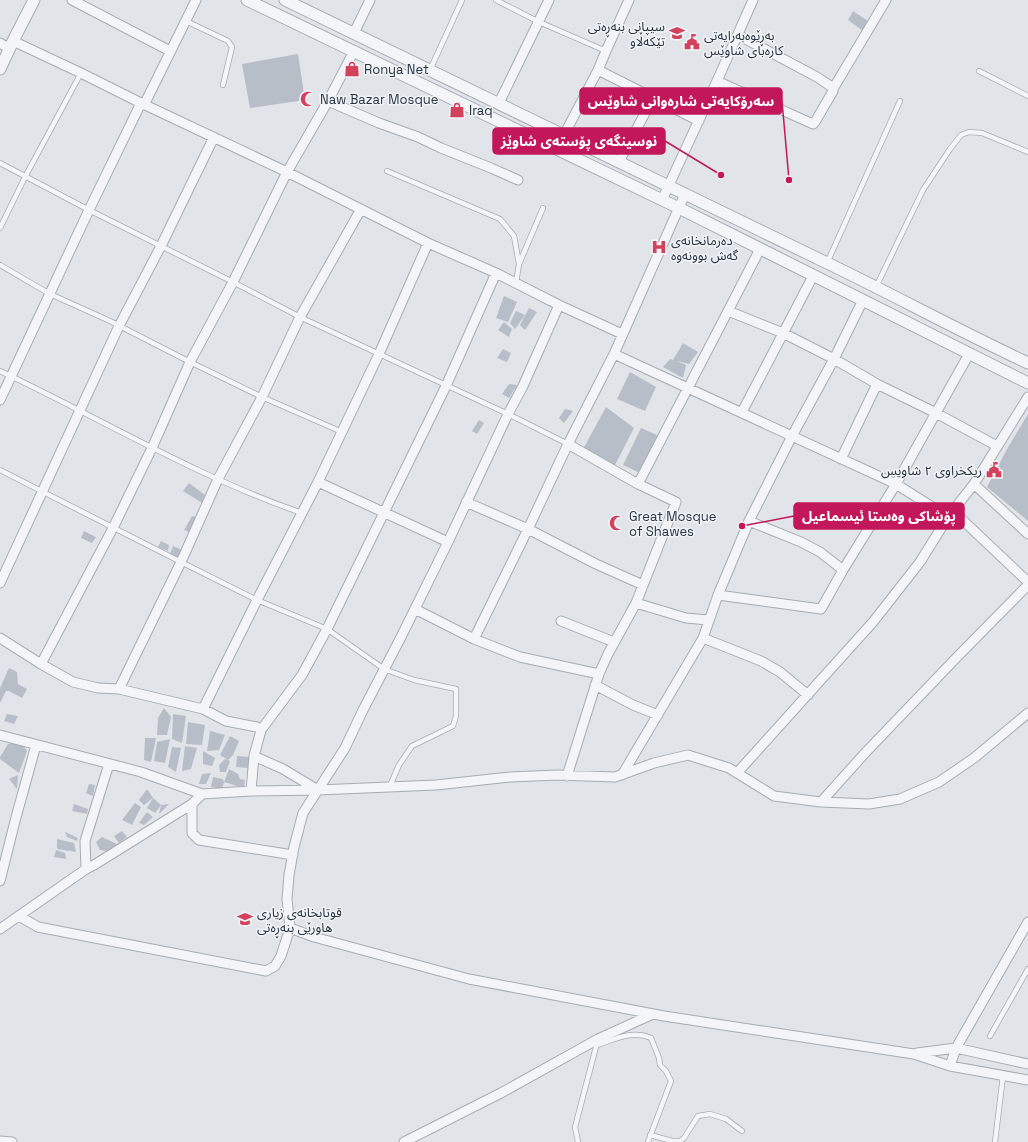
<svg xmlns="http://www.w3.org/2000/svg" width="1028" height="1142" font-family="'Space Grotesk','Noto Sans Arabic',sans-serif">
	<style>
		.building { fill: #b8bec7 }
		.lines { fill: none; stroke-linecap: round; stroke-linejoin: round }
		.service-casing { stroke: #a6acb4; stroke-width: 6 }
		.minor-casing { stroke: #a6acb4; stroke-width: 11 }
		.tertiary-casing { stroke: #a6acb4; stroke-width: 13 }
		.service { stroke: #f4f5f8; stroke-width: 4.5 }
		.minor { stroke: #f4f5f8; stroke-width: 9 }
		.tertiary { stroke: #f4f5f8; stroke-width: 11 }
		.labels { text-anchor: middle; stroke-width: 3; stroke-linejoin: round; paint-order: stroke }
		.poi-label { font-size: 13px; fill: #293342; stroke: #f1f4f7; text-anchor: start }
		.leader { fill: none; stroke: #c2185b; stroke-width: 1.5 }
		.callout-dot { fill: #c2185b; stroke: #f1f4f7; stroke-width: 1.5 }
		.callout { fill: #c2185b; stroke: #c2185b; stroke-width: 1.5 }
		.callout-label { font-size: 14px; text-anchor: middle; font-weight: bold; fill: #fff }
	</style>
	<rect width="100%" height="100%" fill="#e1e5ea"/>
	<path class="building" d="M 853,11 L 868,21 L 862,30 L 848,20 Z
		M 298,54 L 305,100 L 250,108 L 242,64 Z
		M 517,147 L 522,149 L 519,155 L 515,153 Z
		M 504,296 L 517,302 L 508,322 L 496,318 Z
		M 529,308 L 537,312 L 525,330 L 520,325 Z
		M 516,311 L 525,315 L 515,329 L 510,323 Z
		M 504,322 L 512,329 L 509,337 L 498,330 Z
		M 683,343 L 698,352 L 689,364 L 677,361 L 686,365 L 683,378 L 663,367 L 670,359 L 673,360 Z
		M 503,349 L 511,353 L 507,362 L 497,358 Z
		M 630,372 L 656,387 L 645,411 L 617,399 Z
		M 509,384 L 517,385 L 509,398 L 502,394 Z
		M 606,407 L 634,428 L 613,469 L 582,451 Z
		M 565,409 L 573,411 L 564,423 L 559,418 Z
		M 1028,414 L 1028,521 L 987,487 L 1007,449 Z
		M 479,420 L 484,423 L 477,434 L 472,431 Z
		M 641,428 L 657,435 L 640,473 L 623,465 Z
		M 189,483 L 205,495 L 202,503 L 183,491 Z
		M 192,516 L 199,518 L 191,533 L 184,530 Z
		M 84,531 L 96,537 L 92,543 L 81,538 Z
		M 161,541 L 169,545 L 168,551 L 158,547 Z
		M 173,546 L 184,551 L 180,559 L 170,554 Z
		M 9,668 L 17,672 L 18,684 L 27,689 L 22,698 L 9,691 L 6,691 L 0,703 L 0,688 Z
		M 164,708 L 171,717 L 167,735 L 157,735 L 158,718 Z
		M 7,714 L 18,716 L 14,724 L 4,721 Z
		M 173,714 L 186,716 L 182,743 L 172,739 Z
		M 188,722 L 205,725 L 202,745 L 186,744 Z
		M 210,731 L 225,735 L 219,750 L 207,751 Z
		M 230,736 L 239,741 L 233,755 L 228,760 L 220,755 Z
		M 145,738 L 156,738 L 151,762 L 144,760 Z
		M 170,739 L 165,763 L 154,761 L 157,742 Z
		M 20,741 L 27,751 L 19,773 L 0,759 L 0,757 L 8,744 Z
		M 185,746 L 197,748 L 191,769 L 182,771 Z
		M 172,747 L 181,748 L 176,772 L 168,767 Z
		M 203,751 L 215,758 L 212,766 L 203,764 Z
		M 237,756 L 250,757 L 249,768 L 236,767 Z
		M 225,759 L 230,761 L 226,772 L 220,772 L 219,765 Z
		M 229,769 L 238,774 L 240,779 L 245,780 L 244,788 L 224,782 Z
		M 211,773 L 206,784 L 199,784 L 202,774 Z
		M 18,775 L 17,789 L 9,779 Z
		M 213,777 L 223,779 L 224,782 L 222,789 L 211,787 Z
		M 89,784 L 95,785 L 93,796 L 86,793 Z
		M 147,789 L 153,798 L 161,805 L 155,813 L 147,808 L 153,798 L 144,805 L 139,800 Z
		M 135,803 L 141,807 L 132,825 L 122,820 Z
		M 74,804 L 88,809 L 87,814 L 72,811 Z
		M 169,804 L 159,814 L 161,805 Z
		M 147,812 L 153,817 L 144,825 L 139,823 Z
		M 122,831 L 127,837 L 119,843 L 114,836 Z
		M 65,832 L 78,838 L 77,841 L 67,837 Z
		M 102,837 L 117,844 L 108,851 L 100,850 L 96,842 Z
		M 57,839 L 74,843 L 76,852 L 57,849 Z
		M 56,850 L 65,853 L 66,859 L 54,857 Z"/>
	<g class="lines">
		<defs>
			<path id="service" d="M 496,0 L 539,22 L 606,51
				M 186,21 L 228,41 L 232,47 L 223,85
				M 430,70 L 462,0
				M 979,71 L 1028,96
				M 0,163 L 89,210 L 233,282 L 300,317 L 508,414 L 568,444
				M 387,171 L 500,219 L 514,236 L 519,264 L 516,283
				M 0,228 L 25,177 L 81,73
				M 827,263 L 900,101
				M 519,264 L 543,208
				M 0,265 L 50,294 L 110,321 L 190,362 L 262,397 L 342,432
				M 876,287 L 923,190 L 950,149 L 961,135 L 969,132 L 982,133 L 1028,152
				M 0,371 C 100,418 197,477 302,513
				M 0,470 L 181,562 L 257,600 L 327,629 L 384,669 L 414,680 L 456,689 L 456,716 L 453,726 L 412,746 L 399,765 L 389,788
				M 990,1036 L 1028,969
				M 597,1045 C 616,1039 632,1030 651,1038 L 659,1058 L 660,1065 L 666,1071 L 671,1081 L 648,1142
				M 650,1135 L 672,1141 L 680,1141 L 684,1138 L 698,1116 L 710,1114 L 726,1119 L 742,1131
				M 578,1142 L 575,1127 L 597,1043
				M 995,1142 L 1003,1076"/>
			<path id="minor" d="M 72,0 L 170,51
				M 354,33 L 370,0
				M 13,41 L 81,73 L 141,103 L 287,172 L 428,243 L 496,273 L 559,305 L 622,334
				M 0,43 L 10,49
				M 598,70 L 699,121
				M 717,81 L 813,124 L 815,122 L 833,91 L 832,87 L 817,77 L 738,35
				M 833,89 L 886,0
				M 328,101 L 379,123 L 418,137 L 441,148 L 491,168 L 518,180
				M 499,103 L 549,0
				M 144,105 L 196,0
				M 564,135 L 598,70 L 606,51 L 629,0
				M 619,162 L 653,98
				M 662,200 L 717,81 L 753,0
				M 559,305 L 523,386 L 508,414 L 448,542 L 400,639 L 363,710 L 345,748 L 303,813 L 294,847 L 289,875 L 287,899 L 290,928 L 314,937 L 469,979 L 664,1016 L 914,1054 L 950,1066 L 1028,1080
				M 728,311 L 783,333 L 834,359 L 877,384 L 936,413 L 997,446
				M 614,354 L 896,484 L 948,517
				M 0,400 L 89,210 L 141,103
				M 742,412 L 813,276
				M 841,459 L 877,384
				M 318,482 L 448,542
				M 638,484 L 728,311 L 760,249
				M 974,484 L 1028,534
				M 466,502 L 528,529 L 596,564 L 643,585
				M 953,511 L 1028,582
				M 749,521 L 801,542 L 820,552 L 843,570
				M 0,583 L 119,326 L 161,246 L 214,137
				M 718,595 L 821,609 L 843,570 L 896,484 L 969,354
				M 636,603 L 686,618 L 708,620
				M 415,609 L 474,639 L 520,657 L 599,674
				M 561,621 L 614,642
				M 0,638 L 41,664 L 113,528 L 152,448 L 190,362 L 233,282 L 287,172 L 328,101 L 354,51
				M 703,638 L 761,661 L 780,672 L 808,695
				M 474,639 L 528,529 L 568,444 L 614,354 L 685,194
				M 41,664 L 73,682 L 98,688 L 119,689 L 203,709 L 226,721 L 257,727 L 261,730 L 254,756 L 283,769 L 318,790
				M 595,685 L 633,705 L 658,715
				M 119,689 L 181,562 L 218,479 L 262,397 L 300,317 L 361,209
				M 203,709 L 257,600 L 318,482 L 379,354 L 428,243
				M 261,730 L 302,675 L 327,629 L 446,386 L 496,273
				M 0,735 L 141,772 L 202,794 L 251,791 L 254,756
				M 737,773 L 873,622 L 920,562 L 948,517 L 974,484 L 1028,397
				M 622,775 L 703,638 L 718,595 L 749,521 L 792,436 L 834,359 L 863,300
				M 567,776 L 599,674 L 608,654 L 636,603 L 676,502 L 638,484 L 568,444
				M 251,791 L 318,790 L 436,785 L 510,777 L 557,775 L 615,777 L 654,763 L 688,755 L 729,768 L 774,796 L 821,802 L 869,804 L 900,799 L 939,782 L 974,758 L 1028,713
				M 821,802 L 866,752 L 958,656 L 1028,585
				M 192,804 L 192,833 L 199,840 L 293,855
				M 86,869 L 85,841 L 109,764
				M 0,881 L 15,821 L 36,745
				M 19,916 L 38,927 L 266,971 L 275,966 L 281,956 L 290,928
				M 0,929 L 86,869 L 94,865 L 192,804 L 202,794
				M 917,1053 L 956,1048 L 1028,1064
				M 950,1066 L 956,1048 L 1028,922
				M 0,1141 L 12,1142
				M 404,1142 L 501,1093 L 598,1039 L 653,1014"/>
			<path id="tertiary" d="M 247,0 L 679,208 L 1028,383
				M 285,0 C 465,86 644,174 823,261 C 892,294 959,331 1028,363
				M 0,69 L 13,41 L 34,0"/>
		</defs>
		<use href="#service" class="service-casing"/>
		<use href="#minor" class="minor-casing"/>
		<use href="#tertiary" class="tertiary-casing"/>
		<use href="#service" class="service"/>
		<use href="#minor" class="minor"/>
		<use href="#tertiary" class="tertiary"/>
	</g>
	<defs>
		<symbol id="school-bare" viewBox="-9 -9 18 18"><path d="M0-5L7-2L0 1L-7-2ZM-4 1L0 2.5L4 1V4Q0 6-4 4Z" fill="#d2425c" stroke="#f1f4f7" stroke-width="2.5" paint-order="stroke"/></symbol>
		<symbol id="civic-bare" viewBox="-9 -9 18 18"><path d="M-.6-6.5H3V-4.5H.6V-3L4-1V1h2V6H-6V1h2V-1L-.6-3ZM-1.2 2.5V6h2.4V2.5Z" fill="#d2425c" stroke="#f1f4f7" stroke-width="2.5" paint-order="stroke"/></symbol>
		<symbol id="shop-bare" viewBox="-9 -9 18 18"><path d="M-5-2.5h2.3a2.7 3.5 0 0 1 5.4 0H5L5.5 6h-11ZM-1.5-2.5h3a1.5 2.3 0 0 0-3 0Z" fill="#d2425c" stroke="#f1f4f7" stroke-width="2.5" paint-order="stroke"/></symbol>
		<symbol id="mosque-bare" viewBox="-9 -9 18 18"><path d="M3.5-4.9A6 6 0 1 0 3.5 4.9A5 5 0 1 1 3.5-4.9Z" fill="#d2425c" stroke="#f1f4f7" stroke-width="2.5" paint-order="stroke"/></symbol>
		<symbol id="hospital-bare" viewBox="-9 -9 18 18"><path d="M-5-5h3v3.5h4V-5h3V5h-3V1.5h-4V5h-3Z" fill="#d2425c" stroke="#f1f4f7" stroke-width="2.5" paint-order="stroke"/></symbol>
	</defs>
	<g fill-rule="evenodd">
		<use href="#school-bare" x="666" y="22" width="22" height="22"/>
		<use href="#civic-bare" x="681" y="31" width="22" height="22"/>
		<use href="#shop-bare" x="341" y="58" width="22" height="22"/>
		<use href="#mosque-bare" x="297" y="88" width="22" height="22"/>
		<use href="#shop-bare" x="446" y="99" width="22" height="22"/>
		<use href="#hospital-bare" x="648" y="236" width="22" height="22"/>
		<use href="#civic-bare" x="983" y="459" width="22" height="22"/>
		<use href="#mosque-bare" x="606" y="512" width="22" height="22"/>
		<use href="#school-bare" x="234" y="908" width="22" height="22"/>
	</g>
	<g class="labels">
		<g class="poi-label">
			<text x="665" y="31" text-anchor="end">سیپانی بنەڕەتی<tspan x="665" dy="15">تێکەڵاو</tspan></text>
			<text x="704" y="40">بەڕێوەبەرایەتی<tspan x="704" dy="15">کارەبای شاوێس</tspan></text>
			<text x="364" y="74">Ronya Net</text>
			<text x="320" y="104">Naw Bazar Mosque</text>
			<text x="469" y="115">Iraq</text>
			<text x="671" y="245">دەرمانخانەی<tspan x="671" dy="15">گەش بوونەوە</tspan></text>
			<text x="982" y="475" text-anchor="end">ريكخراوى ۲ شاويس</text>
			<text x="629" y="521">Great Mosque<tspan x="629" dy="15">of Shawes</tspan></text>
			<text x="257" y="917">قوتابخانەی زیاری<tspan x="257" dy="15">هاورێی بنەڕەتی</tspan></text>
		</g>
	</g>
	<path class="leader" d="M789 180L782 101M721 175L665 141M742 526L794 516"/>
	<g class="callout-dot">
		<circle cx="789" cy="180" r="4"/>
		<circle cx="721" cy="175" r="4"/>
		<circle cx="742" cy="526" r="4"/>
	</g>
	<g class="callout">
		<rect x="580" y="88" width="202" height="26" rx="4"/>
		<rect x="493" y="128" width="172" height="26" rx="4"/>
		<rect x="794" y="503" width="170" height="26" rx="4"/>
	</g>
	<g class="callout-label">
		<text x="681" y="106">سەرۆکایەتی شارەوانی شاوێس</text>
		<text x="579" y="146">نوسینگەی پۆستەی شاوێز</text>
		<text x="879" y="521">پۆشاکی وەستا ئیسماعیل</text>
	</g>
</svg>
